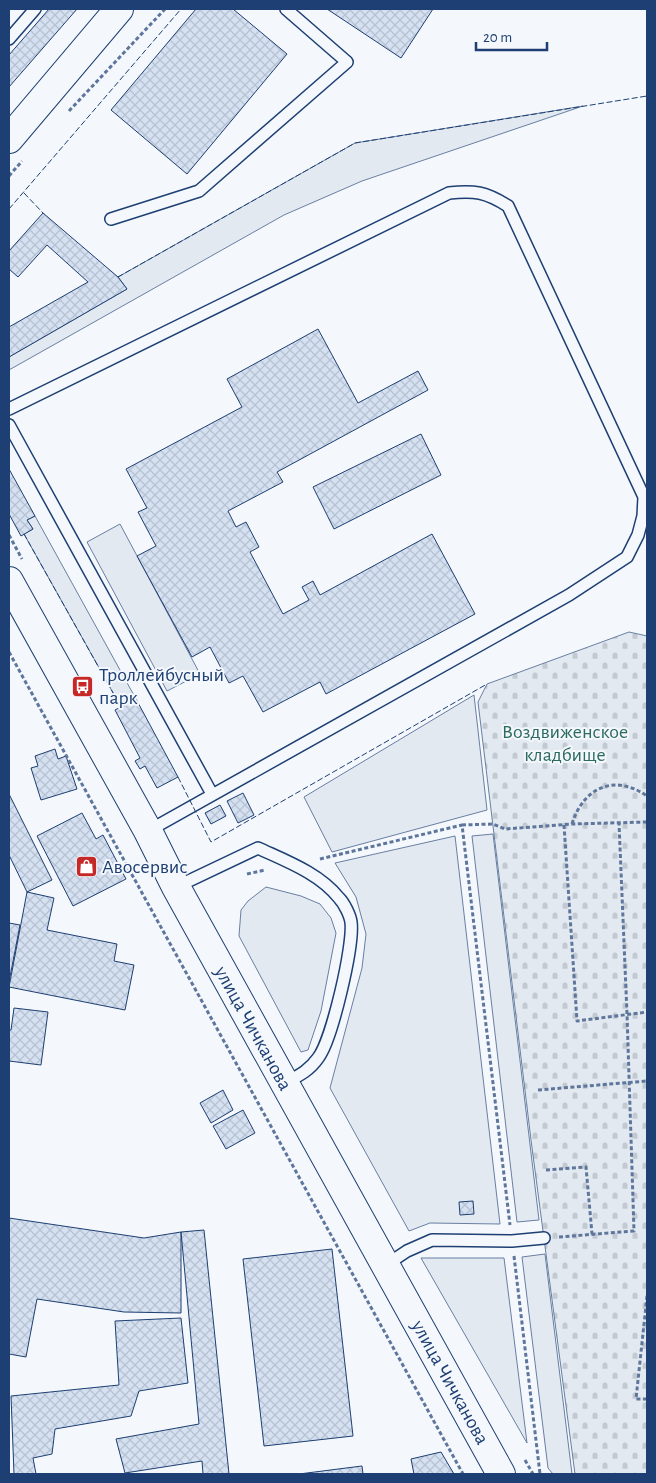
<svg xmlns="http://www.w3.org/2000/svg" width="656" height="1483" font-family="'Alegreya Sans',sans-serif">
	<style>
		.grass { fill: #e3e9f0; stroke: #687fa3 }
		.cemetery { fill: url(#cemetery-stones); stroke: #687fa3 }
		.building { fill: url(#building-cross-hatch); stroke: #1d3f73 }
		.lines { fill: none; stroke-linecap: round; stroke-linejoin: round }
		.lane-casing { stroke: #1d3f73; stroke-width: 14 }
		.secondary-casing { stroke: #1d3f73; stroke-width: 30 }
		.path { stroke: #5e769c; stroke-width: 3; stroke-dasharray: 4 2.5; stroke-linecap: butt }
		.lane { stroke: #f4f7fb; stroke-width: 11 }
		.secondary { stroke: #f4f7fb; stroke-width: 28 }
		.fence { stroke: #1d3f73; stroke-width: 1; stroke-dasharray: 6 2.5; stroke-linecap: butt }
		.labels { text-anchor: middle; stroke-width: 4; stroke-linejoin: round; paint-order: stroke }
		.poi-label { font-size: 20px; fill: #1d3f73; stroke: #f4f7fb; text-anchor: start }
		.park-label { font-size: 20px; fill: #2c6c60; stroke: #f4f7fb }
		.street-label { font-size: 20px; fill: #1d3f73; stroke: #f4f7fb }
	</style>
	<defs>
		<pattern id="cemetery-stones" width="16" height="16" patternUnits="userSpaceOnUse" patternTransform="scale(1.25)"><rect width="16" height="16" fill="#e3e9f0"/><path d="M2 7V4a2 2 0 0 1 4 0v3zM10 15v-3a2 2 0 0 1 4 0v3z" fill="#c2c9d1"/></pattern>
		<pattern id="building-cross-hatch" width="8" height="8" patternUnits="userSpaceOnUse" patternTransform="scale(1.25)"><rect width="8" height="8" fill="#d5e0f0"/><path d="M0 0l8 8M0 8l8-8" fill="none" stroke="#b6c1d1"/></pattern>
	</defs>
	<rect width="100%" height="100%" fill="#f4f7fb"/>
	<path class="grass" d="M 583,106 L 362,181 L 284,215 L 9,370 L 9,357 L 127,289 L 118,277 L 355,143 Z
		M 35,516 L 136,699 L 121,707 L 24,534 L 33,529 L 27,520 Z
		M 120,524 L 200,674 L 167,691 L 87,542 Z
		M 474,695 L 487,810 L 332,852 L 304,797 Z
		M 493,834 L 539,1220 L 517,1222 L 472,836 Z
		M 455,836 L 500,1224 L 430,1223 L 409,1231 L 330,1088 L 362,968 L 366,934 L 356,897 L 335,863 Z
		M 266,887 L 301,896 L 320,904 L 331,918 L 336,933 L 321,1011 L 308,1050 L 301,1052 L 239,936 L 241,910 L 248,901 Z
		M 545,1254 L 572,1474 L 553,1474 L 548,1468 L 522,1257 Z
		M 421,1258 L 504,1258 L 527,1443 Z"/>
	<path class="cemetery" d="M 629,632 L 647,636 L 647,1474 L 575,1474 L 531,1140 L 478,702 L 487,684 Z"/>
	<path class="building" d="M 49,9 L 77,9 L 9,87 L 9,55 Z
		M 196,9 L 233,9 L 287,54 L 187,174 L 111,110 Z
		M 327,9 L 433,9 L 401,58 Z
		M 43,213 L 118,277 L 127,289 L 9,357 L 9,327 L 88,282 L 47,245 L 18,277 L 9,269 L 9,251 Z
		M 318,329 L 358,403 L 418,371 L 428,390 L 277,472 L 283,482 L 228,511 L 236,527 L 246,522 L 259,547 L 250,552 L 283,614 L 309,600 L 302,587 L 313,581 L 320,595 L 432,534 L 475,614 L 326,694 L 320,682 L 263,712 L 243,676 L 229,683 L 210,647 L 192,657 L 137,556 L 156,546 L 138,512 L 147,508 L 126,469 L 242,407 L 227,379 Z
		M 421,434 L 441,475 L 334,529 L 313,487 Z
		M 9,469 L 35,516 L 27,520 L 33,529 L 21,536 L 9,514 Z
		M 136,699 L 178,777 L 157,788 L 145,766 L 140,769 L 135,761 L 140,758 L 115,710 Z
		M 55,749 L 58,759 L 66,756 L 77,789 L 41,800 L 31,768 L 38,766 L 35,756 Z
		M 243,793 L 254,815 L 238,823 L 227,801 Z
		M 9,794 L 52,880 L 27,892 L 9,855 Z
		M 220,805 L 226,816 L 211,824 L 205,813 Z
		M 82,813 L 96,839 L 103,835 L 126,879 L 73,906 L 37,836 Z
		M 27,892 L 54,898 L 47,930 L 117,944 L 114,961 L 134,965 L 125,1010 L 9,987 Z
		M 9,923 L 20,925 L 9,982 Z
		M 14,1008 L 48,1012 L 41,1065 L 9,1061 L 9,1030 L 11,1030 Z
		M 223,1090 L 233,1110 L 211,1123 L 200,1103 Z
		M 243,1110 L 255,1133 L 226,1149 L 213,1126 Z
		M 473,1201 L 474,1214 L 460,1215 L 459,1202 Z
		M 9,1218 L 144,1238 L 181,1232 L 181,1313 L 124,1312 L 37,1299 L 26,1357 L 9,1354 Z
		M 204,1230 L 229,1474 L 203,1474 L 202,1461 L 125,1473 L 116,1439 L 199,1424 L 181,1232 Z
		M 332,1249 L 353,1436 L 264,1446 L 243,1259 Z
		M 181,1318 L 188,1383 L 139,1391 L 131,1416 L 55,1429 L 52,1454 L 33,1458 L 36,1474 L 14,1474 L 11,1396 L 119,1385 L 115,1321 Z
		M 441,1452 L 454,1474 L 414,1474 L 411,1459 Z
		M 362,1466 L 363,1474 L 299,1474 Z"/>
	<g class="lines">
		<defs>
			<path id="lane" d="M 9,39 L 35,9
				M 111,219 L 199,191 L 347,62 L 286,9
				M 9,409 L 449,193 C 474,190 486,192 508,206 L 644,497 L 643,516 L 638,535 L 627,557 L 569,595 L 148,831
				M 9,425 L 212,794
				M 176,887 L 258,848 C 286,861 319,873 339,898 C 344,903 350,915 351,922 C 354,945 332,1040 318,1058 C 309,1071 298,1076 285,1083
				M 386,1265 L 407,1251 L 432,1240 L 512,1241 L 544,1238"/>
			<path id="secondary" d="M 9,139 L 119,9
				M 9,581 L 148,831 L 176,887 L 501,1474"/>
		</defs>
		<use href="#lane" class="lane-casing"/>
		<use href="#secondary" class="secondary-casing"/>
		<path class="path" d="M 69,111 L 165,9
			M 9,176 L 22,161
			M 9,535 L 22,559
			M 9,652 L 463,1474
			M 572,824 C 583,788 614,773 647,796
			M 462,825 L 493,824 L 505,829 L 572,824 L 647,822
			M 564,825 L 577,1021 L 647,1012
			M 320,859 L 462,825 L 510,1225
			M 247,874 L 265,870
			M 538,1090 L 647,1081
			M 546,1170 L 586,1167 L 592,1234
			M 559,1237 L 634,1231 L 627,1014 L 619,823
			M 514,1256 L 540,1474
			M 647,1296 L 636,1399 L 647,1399
			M 525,1460 L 533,1474"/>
		<use href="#lane" class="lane"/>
		<use href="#secondary" class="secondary"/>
		<path class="fence" d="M 24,193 L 43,213
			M 9,209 L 181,9
			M 118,277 L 355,143 L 647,96
			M 24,534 L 121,707
			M 178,777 L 211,842 L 487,684"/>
	</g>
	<defs>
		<symbol id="bus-square" viewBox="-11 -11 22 22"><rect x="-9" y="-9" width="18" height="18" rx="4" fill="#c62828" stroke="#f4f7fb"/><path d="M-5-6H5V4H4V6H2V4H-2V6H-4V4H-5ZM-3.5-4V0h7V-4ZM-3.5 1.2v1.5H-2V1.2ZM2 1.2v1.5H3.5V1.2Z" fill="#fff"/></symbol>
		<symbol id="shop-square" viewBox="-11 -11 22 22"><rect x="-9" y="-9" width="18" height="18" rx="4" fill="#c62828" stroke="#f4f7fb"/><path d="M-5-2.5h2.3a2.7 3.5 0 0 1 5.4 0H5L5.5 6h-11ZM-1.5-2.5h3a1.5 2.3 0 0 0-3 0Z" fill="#fff"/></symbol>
	</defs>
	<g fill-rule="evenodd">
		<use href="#bus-square" x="70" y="674" width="25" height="25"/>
		<use href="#shop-square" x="74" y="854" width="25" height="25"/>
	</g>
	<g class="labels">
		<g class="poi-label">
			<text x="99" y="681">Троллейбусный<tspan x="99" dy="23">парк</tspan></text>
			<text x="102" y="873">Авосервис</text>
		</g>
		<g class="park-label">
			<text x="565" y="738">Воздвиженское<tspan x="565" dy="23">кладбище</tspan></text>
		</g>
		<g class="street-label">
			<text transform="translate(254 1028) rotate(61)" y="7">улица Чичканова</text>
			<text transform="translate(451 1382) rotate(61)" y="7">улица Чичканова</text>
		</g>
	</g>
	<rect width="656" height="1483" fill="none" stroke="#1d3f73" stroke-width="20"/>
	<path d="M476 42v8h71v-8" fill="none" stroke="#1d3f73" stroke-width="2.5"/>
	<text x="483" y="42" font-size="15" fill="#1d3f73" stroke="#f4f7fb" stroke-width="4" paint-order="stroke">20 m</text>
</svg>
